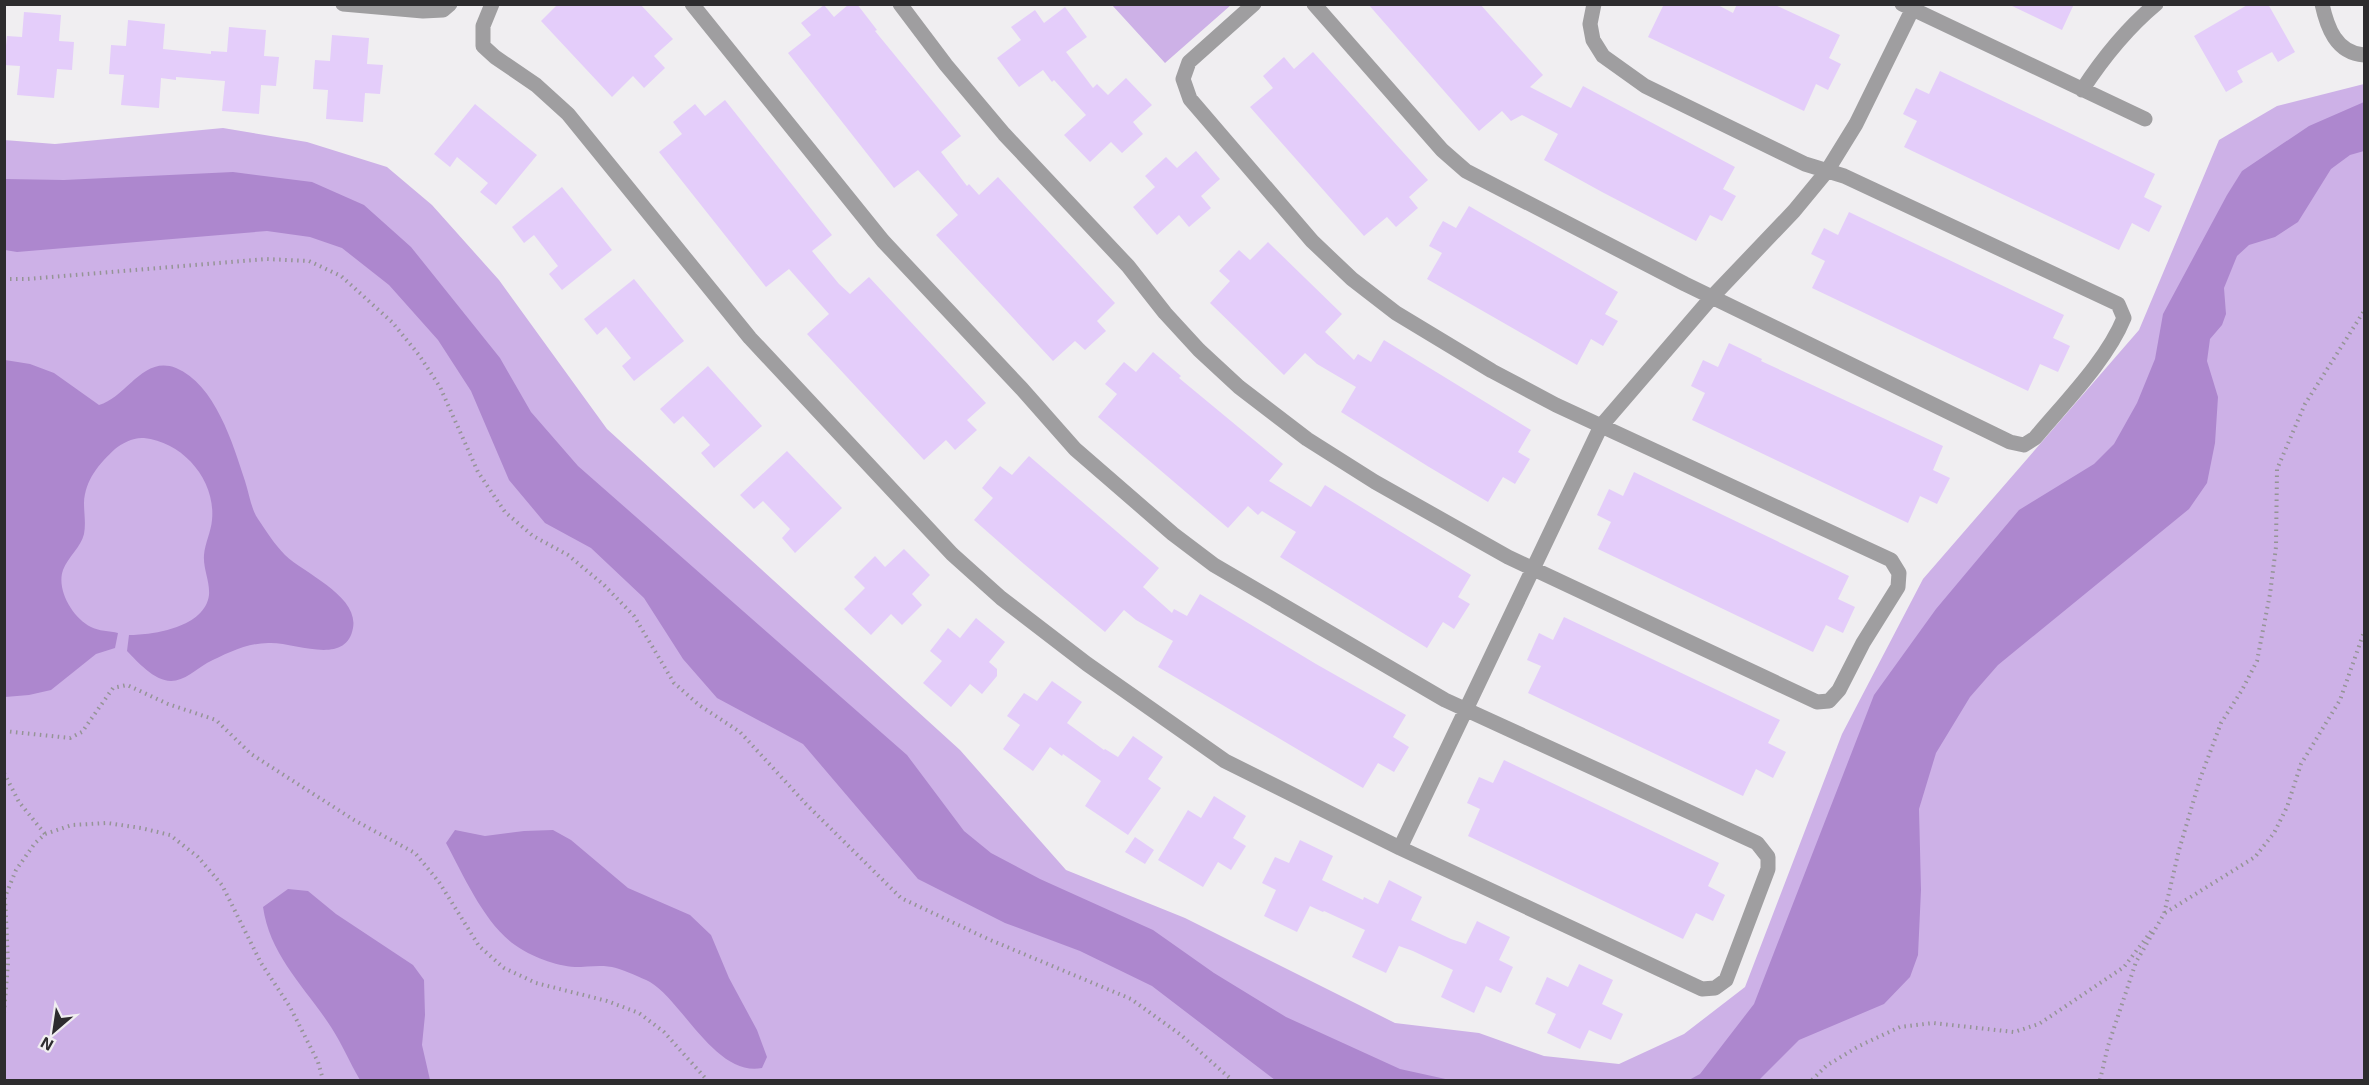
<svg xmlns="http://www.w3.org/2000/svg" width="2369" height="1085" font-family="'Exo 2',sans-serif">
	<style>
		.green { fill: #cdb1e7 }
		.water { fill: #ad87ce }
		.building { fill: #e4cdfa }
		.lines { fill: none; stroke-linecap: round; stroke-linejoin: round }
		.path { stroke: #959496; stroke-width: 4; stroke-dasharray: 1.5 4.5; stroke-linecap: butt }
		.street { stroke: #9f9ea0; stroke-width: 15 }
	</style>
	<rect width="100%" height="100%" fill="#f0eef1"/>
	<path class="green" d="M 1112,5 L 1231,5 L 1165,63 Z
		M 2364,84 L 2364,1080 L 5,1080 L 4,140 L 55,144 L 223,128 L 307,142 L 387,167 L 432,205 L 499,280 L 607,429 L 960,750 L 1066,870 L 1185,918 L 1395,1023 L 1479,1033 L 1544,1056 L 1619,1064 L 1684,1034 L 1745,987 L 1842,734 L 1923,579 L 2139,330 L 2219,140 L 2277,106 Z"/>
	<path class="water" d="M 2364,102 L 2364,151 L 2350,155 L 2331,169 L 2298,222 L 2275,237 L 2249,245 L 2237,256 L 2224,288 L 2226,314 L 2222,325 L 2210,339 L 2207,361 L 2218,397 L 2215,443 L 2207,483 L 2189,509 L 1998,665 L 1970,697 L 1936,753 L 1919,809 L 1921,890 L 1918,955 L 1910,977 L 1884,1004 L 1799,1040 L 1759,1080 L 1689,1080 L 1700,1074 L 1754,1004 L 1874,695 L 1936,609 L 2019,510 L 2094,464 L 2114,444 L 2137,403 L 2155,359 L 2163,314 L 2227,195 L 2242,171 L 2309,126 Z
		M 233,172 L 312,182 L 364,205 L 411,247 L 500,358 L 531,412 L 578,466 L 907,755 L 964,831 L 991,853 L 1040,879 L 1153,930 L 1214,973 L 1286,1017 L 1400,1069 L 1450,1080 L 1275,1080 L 1152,986 L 1080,951 L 1005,923 L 918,879 L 803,744 L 717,698 L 683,659 L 644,598 L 591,548 L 545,523 L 509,480 L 471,391 L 438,340 L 389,285 L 342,248 L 310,237 L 267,231 L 17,252 L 5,250 L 5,179 L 64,180 Z
		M 5,360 L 30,364 L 54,373 L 99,405 C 127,397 143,355 176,368 C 215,384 233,444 245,481 C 249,493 251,509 258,519 C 266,531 275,545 285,555 C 305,574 359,596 353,628 C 346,666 297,643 271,643 C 249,642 227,653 207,663 C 197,669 184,681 171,681 C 154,681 137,661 127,651 L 129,635 C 154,635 205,627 209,595 C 210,581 203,569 204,555 C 205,543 211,532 212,520 C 216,480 183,442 144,438 C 134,437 122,443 115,449 C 99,464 85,480 84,503 C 84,514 86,523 84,534 C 81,547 68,557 63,570 C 56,590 73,618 91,627 C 98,631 110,631 118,633 L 115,648 L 96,654 L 51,690 L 29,695 L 5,697 Z
		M 455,830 L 485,836 L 524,831 L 553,830 L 571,840 L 628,888 L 690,915 L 711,935 L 729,978 L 757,1030 L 767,1057 L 762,1068 C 716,1077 683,1002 650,982 C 640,977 626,971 616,968 C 603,964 588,967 575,967 C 556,966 530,956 515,945 C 484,923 464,876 446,843 Z
		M 288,889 L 308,891 L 336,914 L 413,965 L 424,980 L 425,1015 L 422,1045 L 430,1080 L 360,1080 C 350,1063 342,1044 331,1027 C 305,987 270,956 263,907 Z"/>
	<path class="building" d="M 558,4 L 640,4 L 673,39 L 654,56 L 665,68 L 644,88 L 633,76 L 612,97 L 541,21 Z
		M 849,4 L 857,4 L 877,30 L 875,31 L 961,136 L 941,152 L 967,186 L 969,184 L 979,195 L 998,177 L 1115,303 L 1097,321 L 1106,331 L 1085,350 L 1075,341 L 1053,361 L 936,235 L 958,215 L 918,170 L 894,188 L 788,53 L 811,35 L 801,23 L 824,5 L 834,17 Z
		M 1368,4 L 1480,4 L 1543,75 L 1530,87 L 1571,108 L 1583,86 L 1735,167 L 1723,189 L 1736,196 L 1722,221 L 1710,215 L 1696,241 L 1602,192 L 1544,160 L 1558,134 L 1522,115 L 1511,121 L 1502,111 L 1479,131 Z
		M 1664,4 L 1716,4 L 1733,13 L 1737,4 L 1773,4 L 1840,35 L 1829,58 L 1841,64 L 1828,90 L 1816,84 L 1804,111 L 1648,37 Z
		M 2008,4 L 2074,4 L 2062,30 Z
		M 2249,4 L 2268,4 L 2295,52 L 2278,62 L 2272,52 L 2237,71 L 2243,82 L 2226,92 L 2194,36 Z
		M 1065,7 L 1087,37 L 1066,52 L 1093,88 L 1097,84 L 1108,95 L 1126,78 L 1152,105 L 1133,122 L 1143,134 L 1122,153 L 1111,142 L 1090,162 L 1064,135 L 1086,115 L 1054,80 L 1052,82 L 1043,70 L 1019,87 L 997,58 L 1021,40 L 1011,27 L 1035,10 L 1044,23 Z
		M 24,12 L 61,15 L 59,41 L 74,42 L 72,70 L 57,69 L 54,98 L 17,95 L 20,66 L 4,65 L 7,36 L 22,37 Z
		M 128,20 L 165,24 L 163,49 L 211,54 L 211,51 L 227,52 L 229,27 L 266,30 L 264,56 L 279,57 L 276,86 L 261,85 L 259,114 L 222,111 L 225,81 L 176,77 L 176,80 L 161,78 L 159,108 L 121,105 L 124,75 L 109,74 L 111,45 L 126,46 Z
		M 332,35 L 369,38 L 367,64 L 383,65 L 380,94 L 365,93 L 363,122 L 326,119 L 328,90 L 313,89 L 315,60 L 330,61 Z
		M 1313,52 L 1428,180 L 1409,197 L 1418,208 L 1396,227 L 1387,217 L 1364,236 L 1250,107 L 1273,88 L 1263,76 L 1274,66 L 1284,57 L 1294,69 Z
		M 1940,71 L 2155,174 L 2144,197 L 2162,206 L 2149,232 L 2132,223 L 2119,250 L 1904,147 L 1917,121 L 1903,114 L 1916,88 L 1929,94 Z
		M 725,100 L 832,235 L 812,251 L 839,284 L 850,294 L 869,277 L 986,403 L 967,420 L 977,430 L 955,450 L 946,440 L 924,460 L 807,334 L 829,314 L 789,269 L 766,287 L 659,152 L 682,134 L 673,122 L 695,104 L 705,116 Z
		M 475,104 L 537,155 L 496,205 L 480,192 L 488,183 L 457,157 L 450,167 L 434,154 Z
		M 1196,151 L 1220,179 L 1201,196 L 1211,208 L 1189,227 L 1179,215 L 1157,235 L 1133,207 L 1155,187 L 1145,176 L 1166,157 L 1177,168 Z
		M 562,187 L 612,250 L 562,290 L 549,274 L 558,266 L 534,235 L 524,243 L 512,227 Z
		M 1469,206 L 1618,292 L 1605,314 L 1618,321 L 1603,346 L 1591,339 L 1577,365 L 1427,279 L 1442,253 L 1429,246 L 1436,233 L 1443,221 L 1456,228 Z
		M 1849,212 L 2064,315 L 2053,338 L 2070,346 L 2058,372 L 2040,364 L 2028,391 L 1812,288 L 1825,261 L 1811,254 L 1824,228 L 1838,235 Z
		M 1268,242 L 1342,314 L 1325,332 L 1354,360 L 1358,354 L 1371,362 L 1384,340 L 1531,430 L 1518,452 L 1530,459 L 1515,484 L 1503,477 L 1488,502 L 1429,467 L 1341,412 L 1356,387 L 1317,364 L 1305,353 L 1284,375 L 1210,303 L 1230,281 L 1219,271 L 1239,250 L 1250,260 Z
		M 634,279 L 684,341 L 634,381 L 622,366 L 631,358 L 606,327 L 597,335 L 584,319 Z
		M 1729,343 L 1762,359 L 1761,361 L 1943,446 L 1933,470 L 1950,478 L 1937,504 L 1920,496 L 1908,523 L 1692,420 L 1705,393 L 1691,386 L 1703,360 L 1718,367 Z
		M 1153,352 L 1181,376 L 1179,378 L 1283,464 L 1269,481 L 1311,507 L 1325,485 L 1471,575 L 1458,597 L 1470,604 L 1454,629 L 1443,622 L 1427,648 L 1280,557 L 1296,532 L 1262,511 L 1258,515 L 1248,506 L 1228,528 L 1098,417 L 1117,394 L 1105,384 L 1124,362 L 1136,372 Z
		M 708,366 L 762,426 L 714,468 L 701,453 L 710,445 L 683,416 L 674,424 L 660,409 Z
		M 787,451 L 842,508 L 795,553 L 782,538 L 790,529 L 763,501 L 754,509 L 740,495 Z
		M 1029,456 L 1159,568 L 1143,587 L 1172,613 L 1174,609 L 1187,616 L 1200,594 L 1316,664 L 1406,715 L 1393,737 L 1409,747 L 1394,772 L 1378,763 L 1363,788 L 1158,667 L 1173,641 L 1136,620 L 1124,610 L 1105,632 L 1024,564 L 974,520 L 993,498 L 982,488 L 1000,466 L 1012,475 Z
		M 1634,472 L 1849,576 L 1838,599 L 1855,607 L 1843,633 L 1826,625 L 1813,652 L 1598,549 L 1611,522 L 1597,515 L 1609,489 L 1623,496 Z
		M 904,549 L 930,575 L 912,594 L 922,605 L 902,625 L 891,614 L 871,635 L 844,609 L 865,588 L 854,577 L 875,556 L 885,567 Z
		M 1564,617 L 1780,720 L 1768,743 L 1786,752 L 1773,778 L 1756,769 L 1743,796 L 1528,693 L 1541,666 L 1527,660 L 1539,633 L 1553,640 Z
		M 976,618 L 1005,642 L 989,662 L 997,669 L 997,676 L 982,694 L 970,684 L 951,707 L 923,683 L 942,661 L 930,651 L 948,628 L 960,638 Z
		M 1052,681 L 1082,702 L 1067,723 L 1104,750 L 1105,749 L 1118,757 L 1133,736 L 1163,757 L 1148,779 L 1161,788 L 1128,835 L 1085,806 L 1101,781 L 1063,754 L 1062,756 L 1050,747 L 1033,771 L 1003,749 L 1020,725 L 1007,716 L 1024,693 L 1037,701 Z
		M 1504,760 L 1719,863 L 1708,886 L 1725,895 L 1713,921 L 1696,913 L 1683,939 L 1468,836 L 1480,809 L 1467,803 L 1479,777 L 1493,783 Z
		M 1214,796 L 1246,816 L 1233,838 L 1246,846 L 1231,870 L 1218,862 L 1203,887 L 1158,860 L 1188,810 L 1201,818 Z
		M 1135,837 L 1154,850 L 1145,864 L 1125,852 Z
		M 1300,840 L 1333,856 L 1322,880 L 1363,900 L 1364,897 L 1378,904 L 1389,880 L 1422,897 L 1411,920 L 1451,939 L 1466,944 L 1477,921 L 1510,937 L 1499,960 L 1513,967 L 1501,993 L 1486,986 L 1474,1013 L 1441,997 L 1453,970 L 1413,951 L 1399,946 L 1386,973 L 1352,957 L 1365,930 L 1324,911 L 1323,912 L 1310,906 L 1297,932 L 1264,916 L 1276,890 L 1262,883 L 1275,857 L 1289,863 Z
		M 1579,964 L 1613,980 L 1602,1004 L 1623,1014 L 1611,1040 L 1589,1030 L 1580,1049 L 1547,1033 L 1556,1014 L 1535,1004 L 1547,977 L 1568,987 Z"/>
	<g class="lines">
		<path class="path" d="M 4,279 L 27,279 L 266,259 L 309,261 L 341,276 L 392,322 L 419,355 L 440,387 L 478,472 L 505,512 L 533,536 L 568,555 L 604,585 L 634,616 L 674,683 L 699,705 L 740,732 L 806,804 L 901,898 L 988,939 L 1131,999 L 1181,1035 L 1232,1080
			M 4,731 L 70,738 L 82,732 L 113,688 L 127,685 L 168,704 L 216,720 L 251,754 L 354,820 L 415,853 L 439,882 L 479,946 L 504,968 L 536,983 L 607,1001 L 639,1013 L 664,1032 L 707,1080
			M 4,773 L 19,802 L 45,834
			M 2165,913 L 2255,857 L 2274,833 L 2287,807 L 2301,764 L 2340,700 L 2364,632
			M 4,1013 L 8,963 L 5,897 L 16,870 L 35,843 L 45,834 L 72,825 L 107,823 L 141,828 L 170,835 L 198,857 L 222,885 L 261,963 L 290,1007 L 318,1062 L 323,1080
			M 1812,1080 L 1826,1066 L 1859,1046 L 1900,1027 L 1933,1023 L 2014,1032 L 2039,1024 L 2124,967 L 2153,929
			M 2100,1080 L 2108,1046 L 2136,962 L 2164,914 L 2179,850 L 2200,779 L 2221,723 L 2242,690 L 2257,661 L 2270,594 L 2276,547 L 2277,469 L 2305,404 L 2364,311"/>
		<path class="street" d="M 343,4 L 423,11 L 443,10 L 450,4
			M 492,4 L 483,26 L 483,46 L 495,57 L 536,85 L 568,114 L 750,338 L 952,554 L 1001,598 L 1087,664 L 1225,761 L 1400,848 L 1702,989 L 1715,988 L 1726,980 L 1768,869 L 1768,857 L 1757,843 L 1445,700 L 1214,565 L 1173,534 L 1075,449 L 1022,389 L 883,241 L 692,4
			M 900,4 L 946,65 L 1004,134 L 1128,266 L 1165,313 L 1199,350 L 1239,387 L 1307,439 L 1375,482 L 1508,557 L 1817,702 L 1829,701 L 1839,690 L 1863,643 L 1898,587 L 1899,573 L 1891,560 L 1556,405 L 1492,371 L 1396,313 L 1352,279 L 1312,241 L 1190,99 L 1183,79 L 1189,62 L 1254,4
			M 1314,4 L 1442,150 L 1466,171 L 1685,284 L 2010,442 L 2024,445 L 2035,438 C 2065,402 2107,360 2124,318 L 2118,304 L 1844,176 L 1805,164 L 1645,86 L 1603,56 L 1593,40 L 1590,24 L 1594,4
			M 1902,4 L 2145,119
			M 2322,4 C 2327,27 2336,53 2364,55
			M 2082,90 C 2103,58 2126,29 2156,4
			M 1400,848 L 1601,426 L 1712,297 L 1794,211 L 1827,171 L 1856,124 L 1915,4"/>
	</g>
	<rect width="2369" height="1085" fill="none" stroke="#2d2c2e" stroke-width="12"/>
	<g transform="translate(54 1031) rotate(209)" stroke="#f0eef1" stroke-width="4.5" paint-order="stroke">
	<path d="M0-4.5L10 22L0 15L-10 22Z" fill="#2d2c2e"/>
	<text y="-9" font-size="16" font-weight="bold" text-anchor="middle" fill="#2d2c2e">N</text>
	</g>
</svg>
